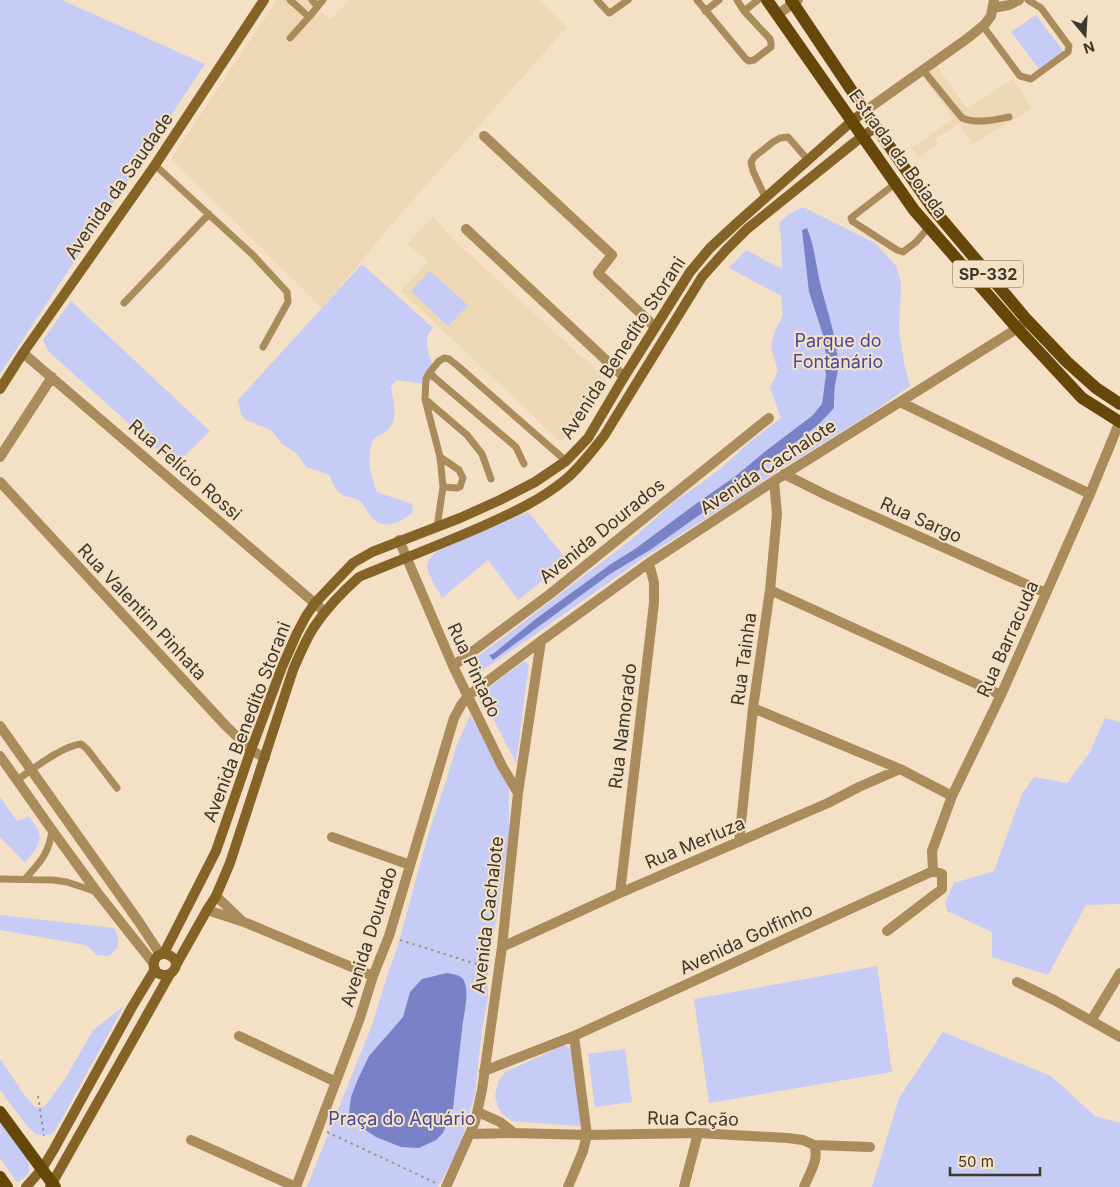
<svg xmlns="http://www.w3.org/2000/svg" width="1120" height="1187" font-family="Inter,sans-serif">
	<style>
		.built { fill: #eed7b4 }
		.green { fill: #c6ccf5 }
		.water { fill: #7a82c7 }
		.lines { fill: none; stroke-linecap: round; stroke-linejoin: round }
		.path { stroke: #a1947f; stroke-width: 2; stroke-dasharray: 2.5 4; stroke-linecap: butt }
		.lane { stroke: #aa8b5c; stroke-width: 7 }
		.street { stroke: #aa8b5c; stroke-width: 10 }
		.secondary { stroke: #856225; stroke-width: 10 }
		.primary { stroke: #664709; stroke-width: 12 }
		.labels { text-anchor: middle; stroke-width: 4; stroke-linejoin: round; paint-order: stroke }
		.shield { fill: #f4e1c5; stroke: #756a59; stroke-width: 1 }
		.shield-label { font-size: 16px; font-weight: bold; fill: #3e372b }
		.street-label { font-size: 18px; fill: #3e372b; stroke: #f4e1c5 }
		.park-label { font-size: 18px; fill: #45489c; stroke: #f4e1c5 }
	</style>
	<rect width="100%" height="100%" fill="#f4e1c5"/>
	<path class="built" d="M 277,0 L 308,0 L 330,19 L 351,0 L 539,0 L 567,27 L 397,218 L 322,308 L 171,159 Z
		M 936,65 L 967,109 L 1013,79 L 1032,108 L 973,144 L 959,124 L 935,139 L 938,144 L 918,158 L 911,148 L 953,119 L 922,75 Z
		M 433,217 L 455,241 L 607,380 L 584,416 L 561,442 L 401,291 L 428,261 L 407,244 Z"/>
	<path class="green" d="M 0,0 L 62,0 L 205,64 L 0,374 Z
		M 1036,15 L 1064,52 L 1040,70 L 1011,32 Z
		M 803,207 L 875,243 L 897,267 L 901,284 L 899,330 L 904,363 L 910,386 L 867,416 L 773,474 L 741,496 L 642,559 L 537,633 L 476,675 L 471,661 L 509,633 L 632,539 L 675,501 L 700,484 L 721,468 L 751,441 L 781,418 L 770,388 L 778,371 L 771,348 L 774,333 L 783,315 L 781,296 L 729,268 L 746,250 L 782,269 L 781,238 L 779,223 L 789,214 Z
		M 362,264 L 433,328 C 420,341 431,360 437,374 L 432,381 L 423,384 L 397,380 L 391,387 C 393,400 399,420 388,430 C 384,434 378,436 373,439 C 366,461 370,471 377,492 L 412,504 L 413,512 C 403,521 386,530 374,520 C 368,515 366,506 360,501 C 357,499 353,498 349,497 C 337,495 334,486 329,475 L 306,467 L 296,453 L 282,444 L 271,430 L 246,420 L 241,414 L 238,400 Z
		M 430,271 L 468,305 L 448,326 L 411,291 Z
		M 71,301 L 210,431 L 175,465 L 48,351 L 43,340 Z
		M 528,512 L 568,561 L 518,600 L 488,560 L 442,598 C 438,590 426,572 427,564 C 428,559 433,555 437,551 Z
		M 524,661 L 529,664 L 516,763 L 483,699 L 484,691 Z
		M 470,715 L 488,747 L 509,788 L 509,834 L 496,922 L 488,967 L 488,998 L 482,1030 L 475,1094 L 468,1119 L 460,1146 L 438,1187 L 307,1187 L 372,1025 L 387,976 L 398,945 L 428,835 L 446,781 L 456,747 Z
		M 1105,718 L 1120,722 L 1120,904 L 1086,905 L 1048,975 L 992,957 L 992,932 L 947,911 L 945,903 L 954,883 L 994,871 L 1022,794 L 1034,777 L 1067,783 L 1090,752 Z
		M 0,797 L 17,821 L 29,816 C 46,839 41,842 25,863 L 0,837 Z
		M 0,915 L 114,928 L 118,936 L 118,947 L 109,956 L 97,955 L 86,945 L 0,930 Z
		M 877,966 L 892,1072 L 709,1103 L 694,999 Z
		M 124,1006 L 55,1131 L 49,1135 L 37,1135 L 27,1126 L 0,1090 L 0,1059 L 26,1097 L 35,1107 L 44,1107 L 65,1079 L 93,1030 Z
		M 943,1032 L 1051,1076 L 1095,1116 L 1120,1123 L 1120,1187 L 872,1187 L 899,1098 Z
		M 562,1046 L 566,1046 L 571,1049 L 582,1125 L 577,1126 L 512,1121 L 503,1115 L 498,1107 L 495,1096 L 498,1082 L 505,1072 Z
		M 625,1049 L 632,1102 L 595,1107 L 588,1054 Z
		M 0,1120 C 7,1129 34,1160 29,1172 C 27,1176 21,1180 17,1182 L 0,1158 L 0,1136 L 1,1130 L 0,1128 Z"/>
	<path class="water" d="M 807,228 C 815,247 816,267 821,287 C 828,313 837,339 838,366 C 838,373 836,379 835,385 C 834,393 834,401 834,408 L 819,424 L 791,446 L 773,457 L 752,476 L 715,504 L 650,550 L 610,574 L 493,660 L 489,655 L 493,654 L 537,618 L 611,564 L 635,549 L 697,503 L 733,478 L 767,450 L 812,416 L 822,404 L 826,375 L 825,366 L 826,357 L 823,335 L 809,292 L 802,230 Z
		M 447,973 C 452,974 458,974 462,978 C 470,986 465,1011 463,1021 L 453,1108 L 443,1133 L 436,1140 L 419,1148 L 401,1147 L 376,1137 L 353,1122 L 349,1113 L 351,1097 L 358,1079 L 369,1056 L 403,1017 L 410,992 L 422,979 Z"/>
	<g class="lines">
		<path class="path" d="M 400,940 L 489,968
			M 38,1096 L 44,1136
			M 327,1132 L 436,1183"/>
		<path class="lane" d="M 290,0 L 309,17 L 290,38
			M 312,0 L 317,6
			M 597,0 L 609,13 L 611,12 L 628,0
			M 697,0 L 746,59 L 749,61 L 754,60 L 771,47 L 771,43 L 770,39 L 744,11 L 737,0
			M 705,11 L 719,0
			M 744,11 L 758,0
			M 309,17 L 323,0
			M 983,26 L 1020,76 L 1031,79 L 1068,52 L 1069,46 L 1041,8 L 1028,0
			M 923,70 L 962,118 C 977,124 993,120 1009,117
			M 155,165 L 253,255 L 287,292 L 288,302 L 263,347
			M 896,183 L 851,218 L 852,221 L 897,250 L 903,252 L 916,242 L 929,227
			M 765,197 L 753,171 L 751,162 L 754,157 L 773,142 L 780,138 L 788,137 L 808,160
			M 124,303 L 209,214
			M 429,373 L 516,447 L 524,464
			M 425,399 L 467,435 L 482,454 L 491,479
			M 440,457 L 459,470 L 463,478 L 460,487 L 457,488 L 443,487
			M 437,527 L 443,487 L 440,457 L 425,399 L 426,379 L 429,373 L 439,361 L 444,358 L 449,359 L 459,367 L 566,461
			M 17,780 C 33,769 62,746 81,744 L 87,749 L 117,788
			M 0,879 L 53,880 L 67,882 L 97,892
			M 25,879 C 40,862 49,854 52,830"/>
		<path class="street" d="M 993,8 L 1009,5 L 1019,0
			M 777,15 L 798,0
			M 865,111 L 968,38 L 985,24 L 991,16 L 994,0
			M 484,136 L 612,255 L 598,273 L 655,327
			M 466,229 L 624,377
			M 23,353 L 325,612
			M 900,402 L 1090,494
			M 0,457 L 52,377
			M 784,474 L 828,496 L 1046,593
			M 0,482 L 226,726 L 251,750 L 265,758
			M 399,540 L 453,666 L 502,766 L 518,793
			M 770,590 L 1001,695
			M 453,666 L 550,594 L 769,418
			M 753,708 L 900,769 L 952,796
			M 0,726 L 139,922 L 160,954
			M 0,756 L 52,830 L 97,892 L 154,964
			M 332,837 L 410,865
			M 739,842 L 753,708 L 770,590 L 777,514 L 774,481
			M 933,871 L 932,851 L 952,796 L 1001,695 L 1090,494 L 1120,421
			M 620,893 L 654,603 L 654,583 L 649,563
			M 216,896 L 241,920
			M 207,910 L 244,922 L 373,976
			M 502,947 L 620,893 L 828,803 L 859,787 L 900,769
			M 1017,982 L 1054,1000 L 1120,1037
			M 1091,1021 L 1120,973
			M 239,1036 L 336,1082
			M 484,1071 L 574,1036 L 933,871 L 942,874 L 942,889 L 887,931
			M 478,1112 L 500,1122 L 514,1133
			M 470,1134 L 514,1133 L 587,1135 L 698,1133 L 788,1138 L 803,1140 L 814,1145 L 870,1147
			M 191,1140 L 296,1187 L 360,1018 L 373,976 L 389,936 L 454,718 L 461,705 L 468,696 L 541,641 L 649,563 L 774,481 L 1010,333 L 1022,324
			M 446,1187 L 475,1122 L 482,1090 L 502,947 L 518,793 L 541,641
			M 568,1187 L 583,1151 L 587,1135 L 574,1036
			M 684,1187 L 698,1133
			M 804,1187 C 809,1174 820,1159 814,1145"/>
		<path class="secondary" d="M 0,389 L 23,353 L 155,165 L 264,0
			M 164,953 L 216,851 L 251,750 L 282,667 L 297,633 L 306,616 L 315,603 L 353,563 L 372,552 L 460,518 L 500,500 L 535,482 L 566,461 L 588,438 L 624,377 L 690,272 L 710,248 L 737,223 L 852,121 L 865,111
			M 176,965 L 207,910 L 216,896 L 230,863 L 293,670 C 299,656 305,641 314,627 C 326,609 342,592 359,577 C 400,560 442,544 483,526 C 512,513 541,500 566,479 C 580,467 592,451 604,436 L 702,277 L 726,250 L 747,229 L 855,142 L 876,127
			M 26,1187 L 42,1169 L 54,1149 L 132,1007 L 155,969
			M 50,1187 L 170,974 C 189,959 157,944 154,963 C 152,973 162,977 170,974"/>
		<path class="primary" d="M 767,0 L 914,210 L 1017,328 L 1082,398 L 1120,422
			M 791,0 L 876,127 L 934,210 L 1027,320 L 1067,362 L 1096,388 L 1120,404
			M 0,1112 L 55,1187
			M 0,1177 L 7,1187"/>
	</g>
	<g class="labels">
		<rect class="shield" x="953" y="260.5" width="70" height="27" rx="4"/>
		<g class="shield-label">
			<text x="988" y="280">SP-332</text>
		</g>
		<g class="street-label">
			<text transform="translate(898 154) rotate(54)" y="6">Estrada da Boiada</text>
			<text transform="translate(119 186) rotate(-55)" y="6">Avenida da Saudade</text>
			<text transform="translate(623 348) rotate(-57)" y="6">Avenida Benedito Storani</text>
			<text transform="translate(768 467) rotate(-33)" y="6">Avenida Cachalote</text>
			<text transform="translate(185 470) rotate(41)" y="6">Rua Felício Rossi</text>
			<text transform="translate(921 520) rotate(24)" y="6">Rua Sargo</text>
			<text transform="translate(602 531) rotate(-39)" y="6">Avenida Dourados</text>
			<text transform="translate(142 612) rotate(47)" y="6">Rua Valentim Pinhata</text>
			<text transform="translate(1008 639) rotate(-66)" y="6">Rua Barracuda</text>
			<text transform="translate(744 659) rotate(-82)" y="6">Rua Tainha</text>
			<text transform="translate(474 670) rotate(65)" y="6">Rua Pintado</text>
			<text transform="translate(247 722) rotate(-69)" y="6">Avenida Benedito Storani</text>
			<text transform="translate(623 726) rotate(-83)" y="6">Rua Namorado</text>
			<text transform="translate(695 843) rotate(-23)" y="6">Rua Merluza</text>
			<text transform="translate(488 915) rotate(-83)" y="6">Avenida Cachalote</text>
			<text transform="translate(369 937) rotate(-72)" y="6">Avenida Dourado</text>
			<text transform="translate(746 939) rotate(-25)" y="6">Avenida Golfinho</text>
			<text transform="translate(693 1119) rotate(1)" y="6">Rua Cação</text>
		</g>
		<g class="park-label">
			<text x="838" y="347">Parque do<tspan x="838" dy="21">Fontanário</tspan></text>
			<text x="402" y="1125">Praça do Aquário</text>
		</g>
	</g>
	<g transform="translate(1085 35) rotate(162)" stroke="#f4e1c5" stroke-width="4" paint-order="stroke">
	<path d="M0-4L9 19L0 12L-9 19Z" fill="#3e372b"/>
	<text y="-8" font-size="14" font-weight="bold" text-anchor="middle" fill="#3e372b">N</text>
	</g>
	<path d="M950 1167v8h90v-8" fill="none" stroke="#3e372b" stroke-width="2.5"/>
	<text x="958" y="1167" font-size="15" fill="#3e372b" stroke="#f4e1c5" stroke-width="4" paint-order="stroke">50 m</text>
</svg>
